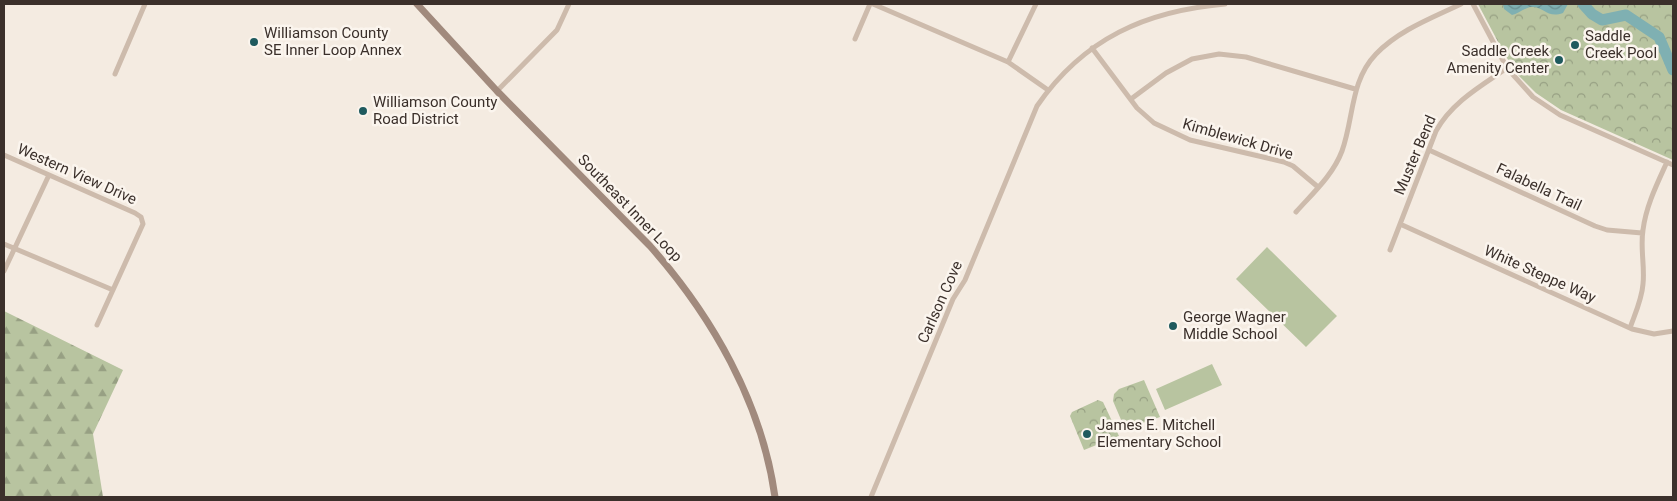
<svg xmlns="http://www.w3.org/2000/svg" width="1677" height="501" font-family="Roboto,sans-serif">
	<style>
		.grass { fill: #b8c4a0 }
		.forest { fill: url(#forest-firs) }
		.park { fill: url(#park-crowns) }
		.water { fill: url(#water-waves) }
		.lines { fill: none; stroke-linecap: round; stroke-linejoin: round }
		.river { stroke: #7fb0b2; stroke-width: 11 }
		.street { stroke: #cdbbac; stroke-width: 5 }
		.secondary { stroke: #a18a7d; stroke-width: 7 }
		.poi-dot { fill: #1f5a5e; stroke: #fbf5ee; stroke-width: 2 }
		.labels { text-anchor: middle; stroke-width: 5; stroke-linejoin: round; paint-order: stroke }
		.poi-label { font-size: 15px; fill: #3b302b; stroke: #fbf5ee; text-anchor: start }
		.street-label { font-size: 15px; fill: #3b302b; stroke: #fbf5ee }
	</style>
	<defs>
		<pattern id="forest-firs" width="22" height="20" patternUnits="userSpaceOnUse" patternTransform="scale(1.25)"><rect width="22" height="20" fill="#b8c4a0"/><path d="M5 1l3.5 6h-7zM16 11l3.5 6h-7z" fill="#97a083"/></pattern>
		<pattern id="park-crowns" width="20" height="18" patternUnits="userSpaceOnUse" patternTransform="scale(1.25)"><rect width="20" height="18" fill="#b8c4a0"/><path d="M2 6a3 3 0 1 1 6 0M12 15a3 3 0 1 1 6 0" fill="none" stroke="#97a083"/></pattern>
		<pattern id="water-waves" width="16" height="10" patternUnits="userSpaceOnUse" patternTransform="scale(1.25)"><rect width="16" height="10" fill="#7fb0b2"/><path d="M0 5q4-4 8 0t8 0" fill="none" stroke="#699091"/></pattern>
	</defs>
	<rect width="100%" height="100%" fill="#f4ebe1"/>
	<path class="grass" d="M 1267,247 L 1337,316 L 1306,347 L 1236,279 Z
		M 1212,364 L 1222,385 L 1165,410 L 1156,389 Z"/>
	<path class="forest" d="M 4,311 L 123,370 L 93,434 L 103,497 L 4,497 Z"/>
	<path class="park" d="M 1478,4 L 1673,4 L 1673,160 L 1561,110 L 1536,93 L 1518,75 L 1505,55 Z
		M 1144,380 L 1160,417 L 1125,429 L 1113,401 L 1114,394 L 1119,389 Z
		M 1098,400 L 1103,402 L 1119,436 L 1084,450 L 1070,416 L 1072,412 Z"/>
	<path class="water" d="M 1503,4 L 1568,4 L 1563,13 C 1547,19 1544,6 1531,7 C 1524,8 1518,14 1512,15 L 1504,9 Z"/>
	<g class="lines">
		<path class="river" d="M 1583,4 L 1592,14 L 1602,20 L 1626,15 L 1659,37 L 1673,70"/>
		<path class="street" d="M 873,4 L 1008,62 L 1048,90
			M 1473,4 L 1507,68 L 1533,97 L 1560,115 L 1673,165
			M 855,39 L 870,4
			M 1092,48 L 1137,108 L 1154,123 L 1190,140 L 1284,162 L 1293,166 L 1318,187
			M 1008,62 L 1036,4
			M 115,74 L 145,4
			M 497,91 L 557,30 L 569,4
			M 1131,99 L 1166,73 L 1192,59 L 1219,54 L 1246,57 L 1355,89
			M 1429,150 L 1595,226 L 1607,230 L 1642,233
			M 4,155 L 135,213 L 141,217 L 143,224 L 97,325
			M 1296,212 C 1313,193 1333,175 1342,151 C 1354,118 1350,81 1376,54 C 1399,30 1432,18 1461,4
			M 1400,224 L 1632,329 L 1654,334 L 1673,331
			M 4,244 L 113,290
			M 1390,250 L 1436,131 C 1452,102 1481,86 1507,68
			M 4,271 L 49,175
			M 1630,328 C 1635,314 1642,299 1643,284 C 1645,266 1640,248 1643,230 C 1646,206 1657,184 1667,162
			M 871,497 L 953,299 L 965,280 L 1037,106 C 1084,38 1146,11 1225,4"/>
		<path class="secondary" d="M 417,4 L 497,91 L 650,246 C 712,316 762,403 775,497"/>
	</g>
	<g class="poi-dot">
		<circle cx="254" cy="42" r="5"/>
		<circle cx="1575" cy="45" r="5"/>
		<circle cx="1559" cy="60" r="5"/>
		<circle cx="363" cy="111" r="5"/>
		<circle cx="1173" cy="326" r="5"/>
		<circle cx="1087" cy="434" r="5"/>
	</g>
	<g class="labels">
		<g class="poi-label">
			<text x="264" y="38">Williamson County<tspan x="264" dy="17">SE Inner Loop Annex</tspan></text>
			<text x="1585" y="41">Saddle<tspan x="1585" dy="17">Creek Pool</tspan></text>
			<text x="1549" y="56" text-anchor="end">Saddle Creek<tspan x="1549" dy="17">Amenity Center</tspan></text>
			<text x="373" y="107">Williamson County<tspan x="373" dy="17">Road District</tspan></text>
			<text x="1183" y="322">George Wagner<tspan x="1183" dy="17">Middle School</tspan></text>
			<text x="1097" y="430">James E. Mitchell<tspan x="1097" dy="17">Elementary School</tspan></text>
		</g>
		<g class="street-label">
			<text transform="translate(1238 139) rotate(16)" y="5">Kimblewick Drive</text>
			<text transform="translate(1415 155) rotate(-67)" y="5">Muster Bend</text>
			<text transform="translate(77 174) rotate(24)" y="5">Western View Drive</text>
			<text transform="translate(1539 187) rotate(25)" y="5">Falabella Trail</text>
			<text transform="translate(630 208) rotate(46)" y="5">Southeast Inner Loop</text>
			<text transform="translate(1540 274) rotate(24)" y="5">White Steppe Way</text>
			<text transform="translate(940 302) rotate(-66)" y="5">Carlson Cove</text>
		</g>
	</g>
	<rect width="1677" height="501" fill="none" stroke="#3b302b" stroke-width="10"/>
</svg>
